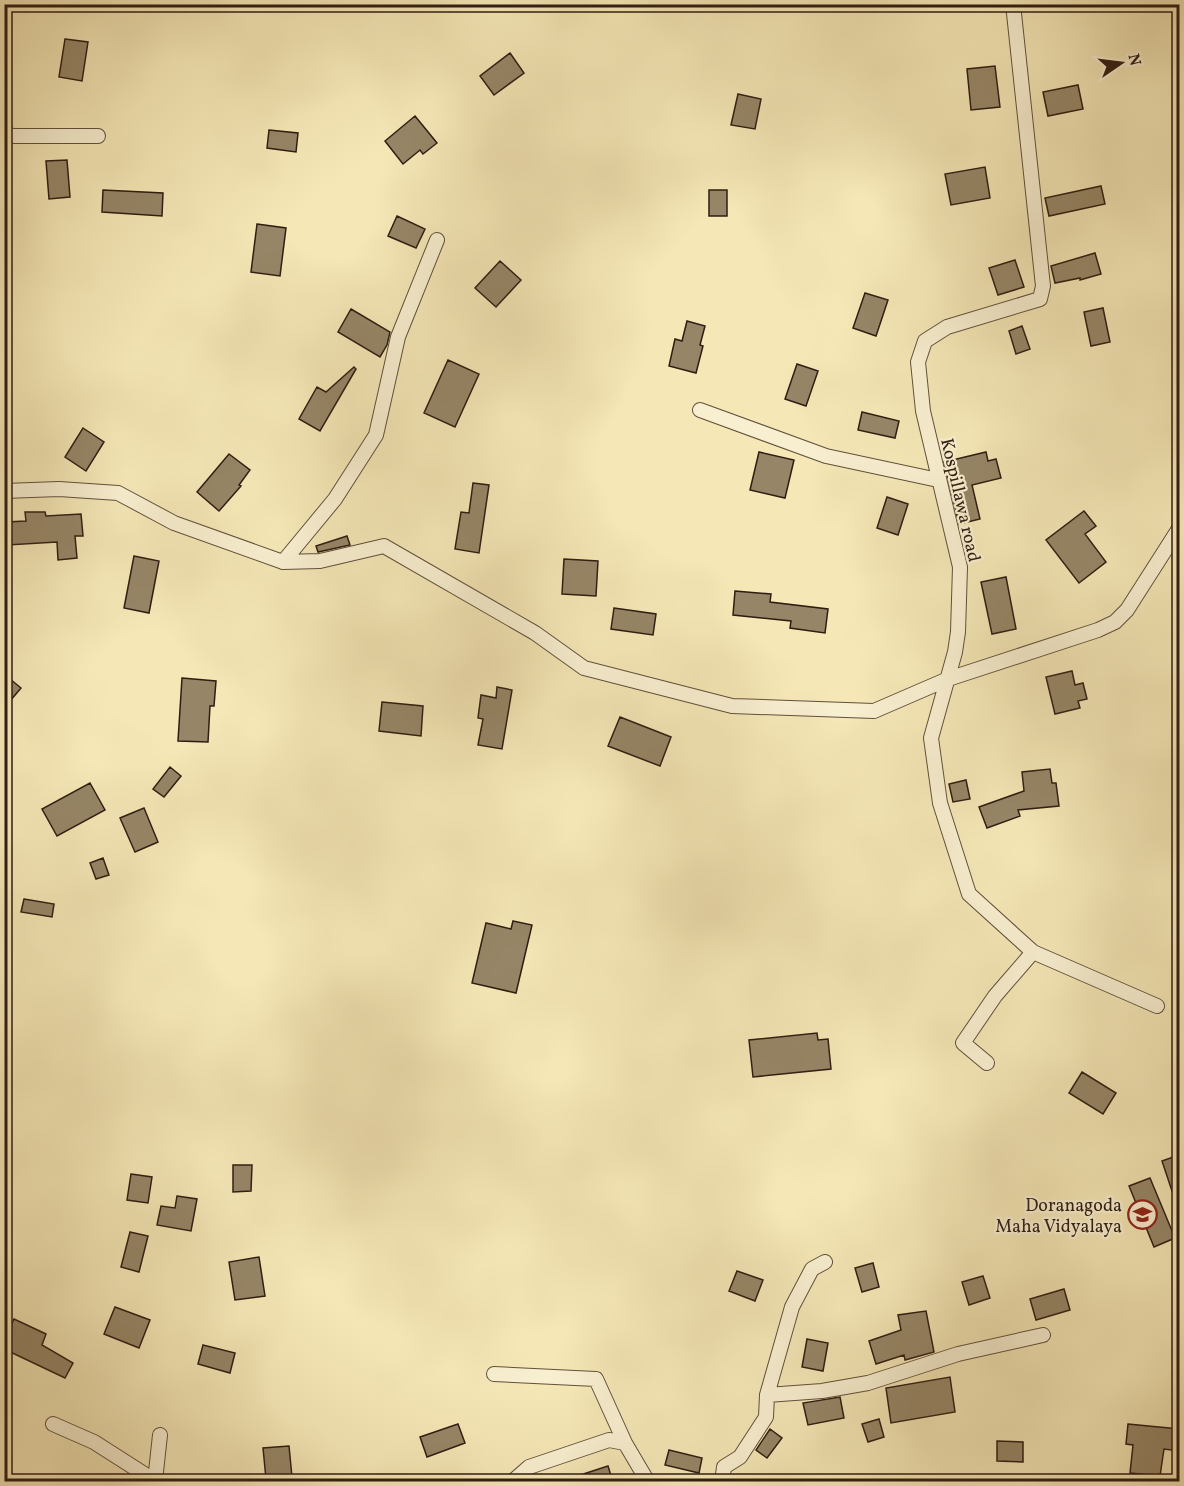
<svg xmlns="http://www.w3.org/2000/svg" width="1184" height="1486" font-family="Vollkorn,serif">
	<style>
		.building { fill: #968667; stroke: #301d12; stroke-width: 1.5 }
		.lines { fill: none; stroke-linecap: round; stroke-linejoin: round }
		.minor-casing { stroke: #61503b; stroke-width: 16 }
		.minor { stroke: #f8efd0; stroke-width: 14 }
		.labels { text-anchor: middle; stroke-width: 4.5; stroke-linejoin: round; paint-order: stroke }
		.street-label { font-size: 18px; fill: #301d12; stroke: #f8efd0 }
		.poi-label { font-size: 18px; fill: #301d12; stroke: #f8efd0; text-anchor: end }
	</style>
	<rect width="100%" height="100%" fill="#f5e7b6"/>
	<filter id="stains"><feTurbulence type="fractalNoise" baseFrequency=".00333" numOctaves="4"/><feColorMatrix values="0 0 0 0 .2 0 0 0 0 .09 0 0 0 0 .02 0 0 0 .5 -.17"/></filter>
	<radialGradient id="worn" r=".72"><stop offset=".6" stop-color="#630" stop-opacity="0"/><stop offset="1" stop-color="#630" stop-opacity=".3"/></radialGradient>
	<path class="building" d="M 65,39 L 88,42 L 82,81 L 59,77 Z
		M 510,53 L 524,73 L 494,95 L 480,76 Z
		M 995,66 L 1000,107 L 971,110 L 967,69 Z
		M 1078,85 L 1083,109 L 1048,116 L 1043,92 Z
		M 738,94 L 761,99 L 755,129 L 731,125 Z
		M 415,116 L 437,143 L 423,154 L 420,150 L 403,164 L 385,141 Z
		M 269,130 L 298,133 L 296,152 L 267,148 Z
		M 67,160 L 70,197 L 49,199 L 46,161 Z
		M 985,167 L 990,198 L 951,205 L 945,174 Z
		M 1101,186 L 1105,204 L 1049,216 L 1045,198 Z
		M 103,190 L 163,193 L 162,216 L 102,212 Z
		M 709,190 L 727,190 L 727,216 L 709,216 Z
		M 397,216 L 425,229 L 416,248 L 388,236 Z
		M 257,224 L 286,228 L 280,276 L 251,272 Z
		M 1095,253 L 1101,274 L 1080,280 L 1080,278 L 1055,283 L 1051,266 Z
		M 1015,260 L 1024,287 L 998,295 L 989,268 Z
		M 500,261 L 521,280 L 496,307 L 475,288 Z
		M 865,293 L 888,300 L 876,336 L 853,328 Z
		M 1103,308 L 1110,342 L 1091,346 L 1084,312 Z
		M 351,309 L 390,332 L 387,345 L 380,357 L 338,332 Z
		M 687,321 L 705,326 L 700,345 L 703,346 L 696,373 L 669,366 L 675,339 L 682,341 Z
		M 1022,326 L 1030,349 L 1016,354 L 1009,331 Z
		M 448,360 L 479,374 L 455,427 L 424,413 Z
		M 797,364 L 818,371 L 806,406 L 785,399 Z
		M 354,367 L 356,369 L 320,431 L 299,419 L 317,387 L 326,392 Z
		M 862,412 L 899,421 L 895,438 L 858,430 Z
		M 83,428 L 104,442 L 86,471 L 65,457 Z
		M 759,452 L 794,460 L 785,498 L 750,490 Z
		M 986,452 L 988,461 L 996,459 L 1001,478 L 972,485 L 980,519 L 959,524 L 944,462 Z
		M 229,454 L 250,470 L 239,485 L 241,486 L 219,511 L 197,492 Z
		M 473,483 L 489,485 L 479,553 L 455,549 L 461,512 L 469,513 Z
		M 887,497 L 908,504 L 898,535 L 877,528 Z
		M 1084,511 L 1096,526 L 1085,534 L 1106,562 L 1079,583 L 1046,540 Z
		M 25,512 L 45,512 L 46,516 L 81,514 L 83,536 L 75,536 L 77,558 L 58,560 L 57,542 L 7,545 L 6,522 L 26,521 Z
		M 347,536 L 350,545 L 318,552 L 316,546 Z
		M 134,556 L 159,561 L 149,613 L 124,608 Z
		M 564,559 L 598,561 L 596,596 L 562,594 Z
		M 1006,577 L 1016,629 L 992,634 L 981,582 Z
		M 735,591 L 771,594 L 770,602 L 828,609 L 825,633 L 790,628 L 791,621 L 733,615 Z
		M 614,608 L 656,614 L 653,635 L 611,629 Z
		M 1072,671 L 1075,685 L 1083,683 L 1087,699 L 1078,701 L 1080,708 L 1055,714 L 1046,677 Z
		M 4,674 L 21,688 L 4,708 Z
		M 182,678 L 216,681 L 214,706 L 210,706 L 208,742 L 178,741 Z
		M 497,687 L 512,690 L 502,749 L 478,745 L 483,719 L 478,718 L 481,695 L 496,698 Z
		M 382,702 L 423,706 L 421,736 L 379,731 Z
		M 620,717 L 671,737 L 660,766 L 608,746 Z
		M 170,767 L 181,776 L 164,797 L 153,789 Z
		M 1050,769 L 1052,783 L 1056,783 L 1059,806 L 1018,810 L 1020,816 L 987,828 L 979,807 L 1024,791 L 1022,772 Z
		M 966,780 L 970,799 L 953,802 L 949,784 Z
		M 90,783 L 105,810 L 57,836 L 42,809 Z
		M 144,808 L 158,842 L 135,852 L 120,818 Z
		M 103,858 L 109,875 L 96,879 L 90,863 Z
		M 24,899 L 54,904 L 52,917 L 21,912 Z
		M 513,921 L 532,925 L 516,993 L 472,983 L 486,923 L 511,929 Z
		M 817,1033 L 818,1040 L 828,1039 L 831,1069 L 753,1077 L 749,1040 Z
		M 1082,1072 L 1116,1093 L 1103,1114 L 1069,1093 Z
		M 1179,1155 L 1179,1206 L 1177,1206 L 1162,1161 Z
		M 233,1165 L 252,1165 L 251,1191 L 233,1192 Z
		M 131,1174 L 152,1177 L 148,1203 L 127,1200 Z
		M 1150,1178 L 1175,1238 L 1154,1247 L 1129,1186 Z
		M 177,1196 L 197,1199 L 191,1231 L 157,1225 L 161,1206 L 175,1208 Z
		M 130,1232 L 148,1236 L 139,1272 L 121,1267 Z
		M 259,1257 L 265,1296 L 235,1300 L 229,1262 Z
		M 873,1263 L 879,1287 L 862,1292 L 855,1268 Z
		M 737,1271 L 763,1280 L 755,1301 L 729,1291 Z
		M 983,1276 L 990,1298 L 969,1305 L 962,1282 Z
		M 1064,1289 L 1070,1310 L 1036,1320 L 1030,1299 Z
		M 115,1307 L 150,1320 L 139,1348 L 104,1334 Z
		M 926,1311 L 934,1352 L 905,1360 L 904,1355 L 876,1364 L 869,1341 L 901,1330 L 898,1315 Z
		M 14,1319 L 46,1334 L 42,1345 L 73,1363 L 65,1378 L 4,1349 L 4,1340 Z
		M 807,1339 L 828,1343 L 823,1371 L 802,1367 Z
		M 203,1345 L 235,1353 L 230,1373 L 198,1364 Z
		M 950,1377 L 955,1412 L 891,1423 L 886,1388 Z
		M 840,1397 L 844,1418 L 808,1425 L 803,1403 Z
		M 879,1419 L 884,1437 L 868,1442 L 862,1424 Z
		M 458,1424 L 465,1443 L 427,1457 L 420,1437 Z
		M 1128,1424 L 1179,1429 L 1179,1451 L 1164,1449 L 1160,1476 L 1130,1473 L 1133,1445 L 1126,1444 Z
		M 770,1429 L 782,1438 L 767,1458 L 756,1450 Z
		M 997,1441 L 1023,1442 L 1023,1462 L 997,1461 Z
		M 289,1446 L 292,1477 L 266,1479 L 263,1448 Z
		M 669,1450 L 702,1458 L 699,1473 L 665,1465 Z
		M 608,1466 L 613,1482 L 569,1482 L 568,1479 Z"/>
	<g class="lines">
		<defs>
			<path id="minor" d="M 1013,4 L 1043,286 L 1040,299 L 947,327 L 925,341 L 918,362 L 923,411 L 960,567 L 958,632 L 955,652 L 931,738 L 940,803 L 969,894 L 1033,952 L 1157,1006
				M 4,134 L 14,136 L 98,136
				M 700,410 L 826,456 L 938,480
				M 4,491 L 59,489 L 118,493 L 174,523 L 283,562 L 320,561 L 384,546 L 535,633 L 584,668 L 732,706 L 874,711 L 948,679 L 1098,630 L 1115,622 L 1127,610 L 1180,527
				M 283,562 L 335,499 L 376,435 L 398,337 L 437,240
				M 987,1063 L 963,1043 L 995,996 L 1033,952
				M 494,1374 L 596,1379 L 625,1443
				M 767,1395 L 822,1391 L 868,1383 L 958,1354 L 1043,1335
				M 53,1424 L 94,1442 L 155,1481 L 160,1435
				M 512,1482 L 529,1467 L 609,1440 L 625,1443 L 648,1482
				M 722,1482 L 724,1467 L 740,1457 L 766,1417 L 767,1395 L 792,1307 L 812,1269 L 825,1262"/>
		</defs>
		<use href="#minor" class="minor-casing"/>
		<use href="#minor" class="minor"/>
	</g>
	<defs>
		<symbol id="school-ring" viewBox="-11 -11 22 22"><circle r="9.5" fill="#f8efd0" stroke="#8f2418" stroke-width="1.5"/><path d="M0-5L7-2L0 1L-7-2ZM-4 1L0 2.5L4 1V4Q0 6-4 4Z" fill="#8f2418"/></symbol>
	</defs>
	<g fill-rule="evenodd">
		<use href="#school-ring" x="1126" y="1198" width="33" height="33"/>
	</g>
	<g class="labels">
		<g class="street-label">
			<text transform="translate(961 500) rotate(77)" y="6">Kospillawa road</text>
		</g>
		<g class="poi-label">
			<text x="1122" y="1211">Doranagoda<tspan x="1122" dy="21">Maha Vidyalaya</tspan></text>
		</g>
	</g>
	<rect width="1184" height="1486" fill="none" stroke="#f5e7b6" stroke-width="24"/>
	<rect x="6" y="6" width="1172" height="1474" fill="none" stroke="#301d12" stroke-width="3"/>
	<rect x="12" y="12" width="1160" height="1462" fill="none" stroke="#301d12" stroke-width="1.5"/>
	<g transform="translate(1121 63) rotate(76)" stroke="#f8efd0" stroke-width="4.5" paint-order="stroke">
	<path d="M0-4.5L10 22L0 15L-10 22Z" fill="#301d12"/>
	<text y="-9" font-size="16" font-weight="bold" text-anchor="middle" fill="#301d12">N</text>
	</g>
	<rect width="100%" height="100%" filter="url(#stains)"/>
	<rect width="100%" height="100%" fill="url(#worn)"/>
</svg>
